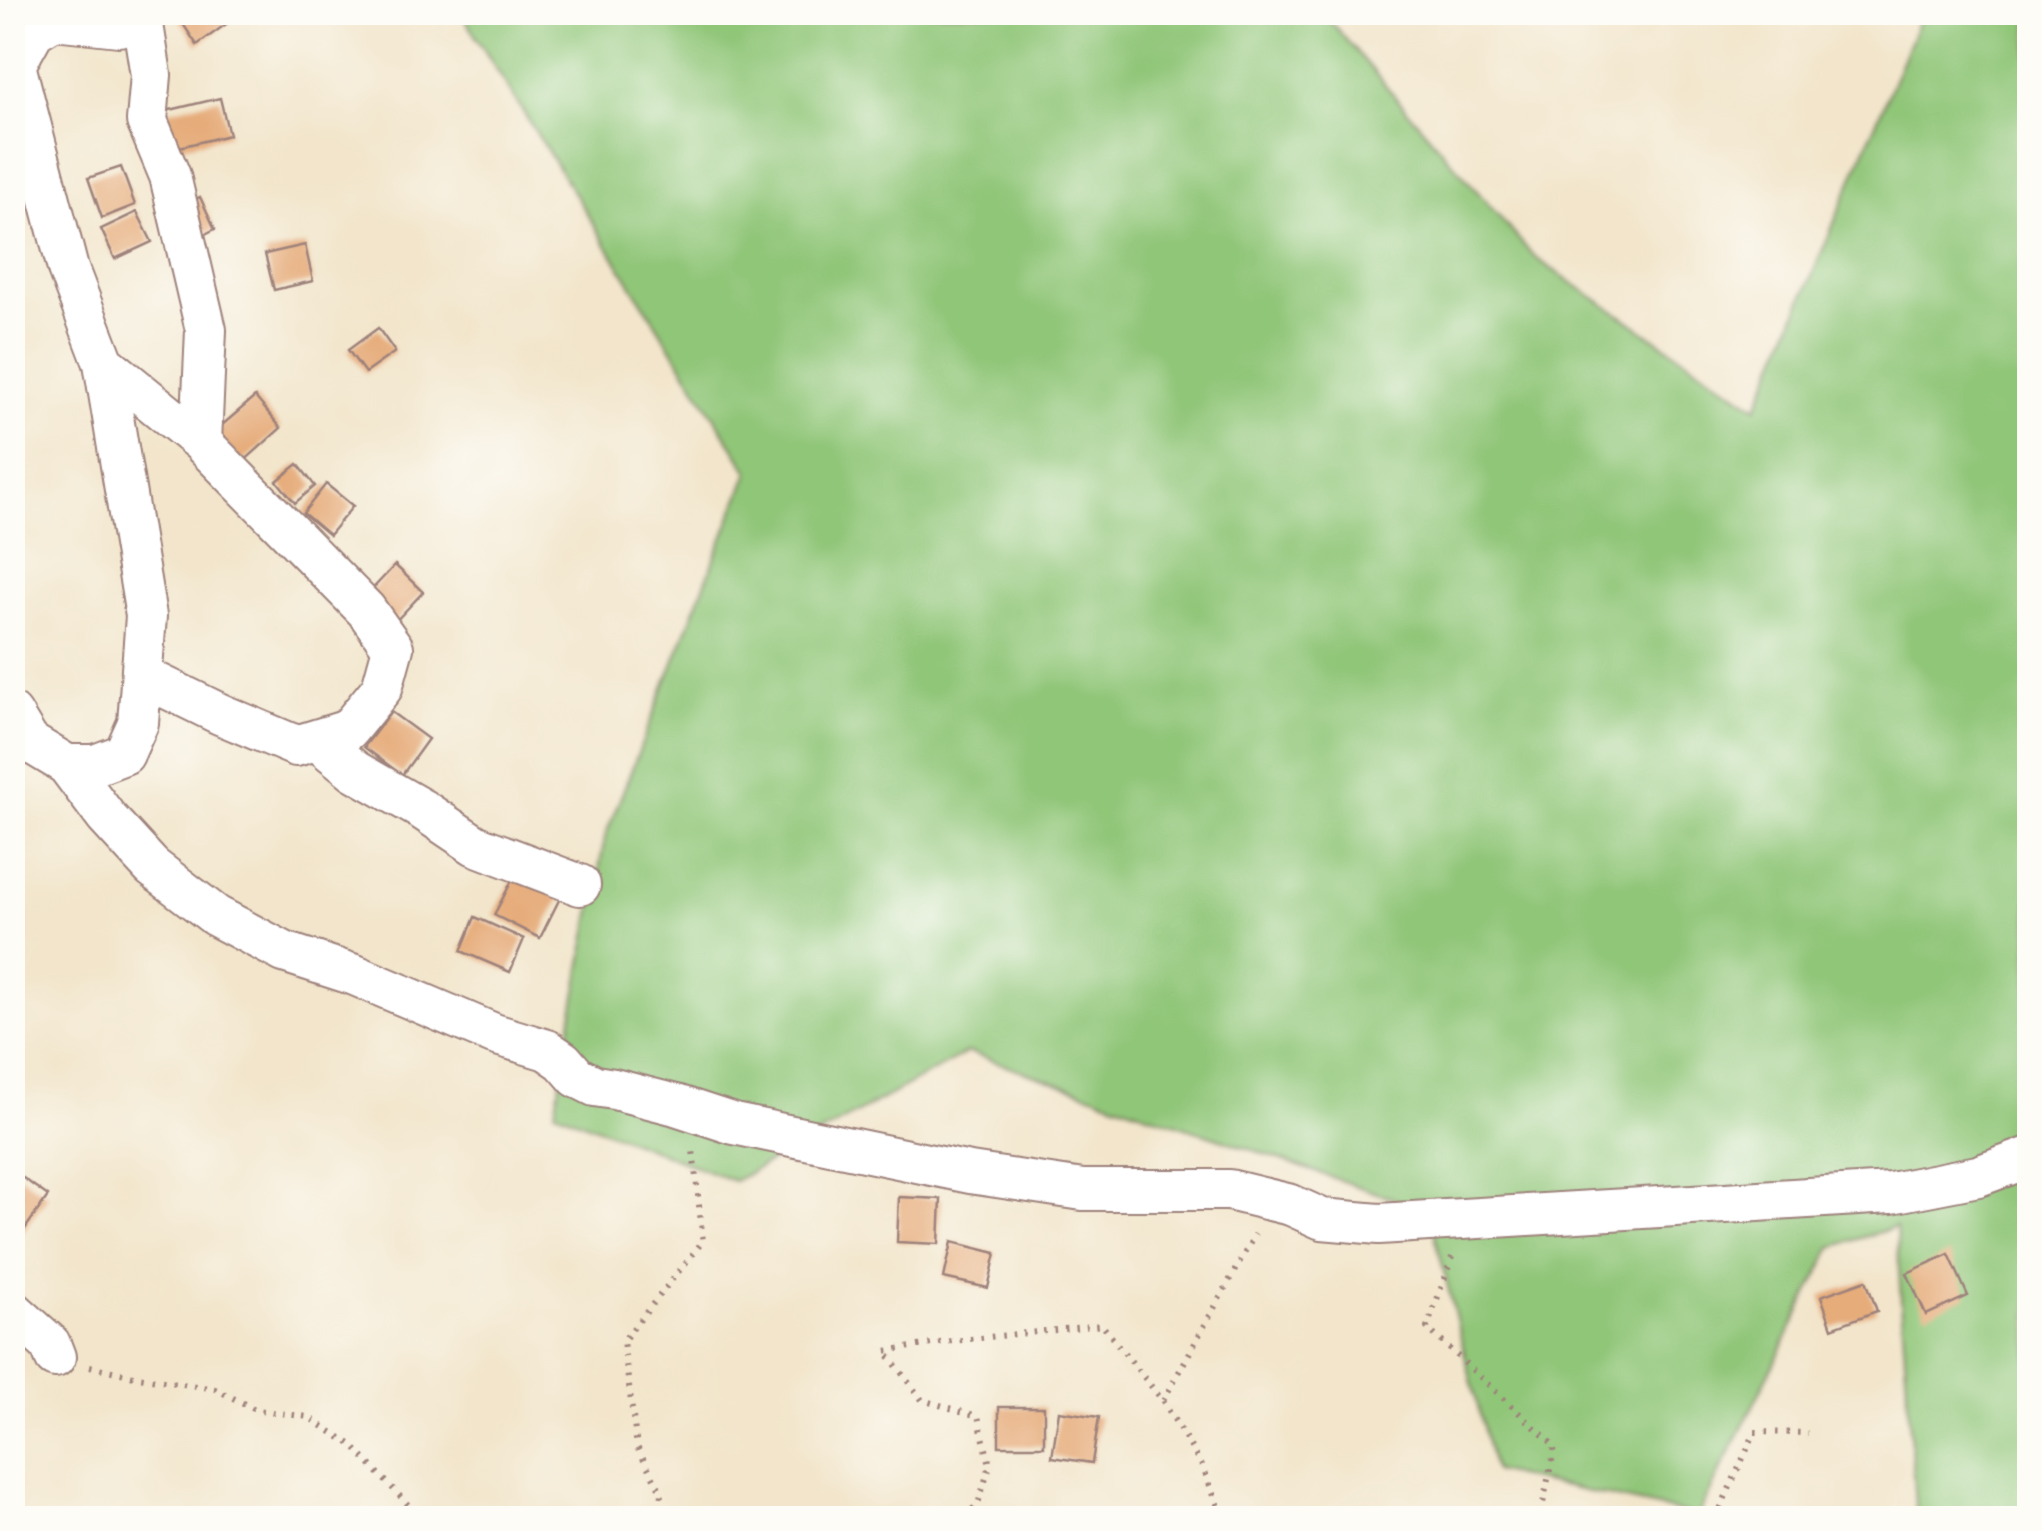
<svg xmlns="http://www.w3.org/2000/svg" width="2042" height="1531" font-family="Pangolin,sans-serif">
	<style>
		.green { fill: #90c678; stroke: #6d7252; stroke-width: 2.5 }
		.building { fill: #e6ac7a }
		.lines { fill: none; stroke-linecap: round; stroke-linejoin: round }
		.minor-casing { stroke: #9e827b; stroke-width: 44 }
		.path { stroke: #9e827b; stroke-width: 6; stroke-dasharray: 2.5 8; stroke-linecap: butt }
		.minor { stroke: #fff; stroke-width: 40 }
	</style>
	<rect width="100%" height="100%" fill="#fdfcf7"/>
	<filter id="ink" filterUnits="userSpaceOnUse"><feTurbulence type="fractalNoise" baseFrequency=".01" numOctaves="2"/><feDisplacementMap in="SourceGraphic" scale="20" xChannelSelector="R" yChannelSelector="G"/><feConvolveMatrix kernelMatrix="1 2 1 2 8 2 1 2 1" color-interpolation-filters="sRGB"/></filter>
	<filter id="wash" filterUnits="userSpaceOnUse"><feTurbulence type="fractalNoise" baseFrequency=".0048" numOctaves="4" result="noise"/><feDisplacementMap in="SourceGraphic" scale="40" xChannelSelector="R" yChannelSelector="G"/><feGaussianBlur stdDeviation="2.25" result="paint"/><feColorMatrix in="noise" values="0 0 0 0 0 0 0 0 0 0 0 0 0 0 0 0 0 1.4 0 .05"/><feComposite in="paint" operator="in"/></filter>
	<g filter="url(#wash)">
		<rect width="100%" height="100%" fill="#f2e5cb"/>
		<path class="green" d="M 461,13 L 1323,13 L 1534,257 L 1757,407 L 1922,13 L 2029,13 L 2029,1518 L 1916,1518 L 1896,1227 L 1832,1247 L 1698,1516 L 1494,1471 L 1429,1211 L 968,1052 L 734,1181 L 555,1111 L 605,837 L 749,472 Z"/>
		<g id="blocks">
			<path class="building" d="M 175,12 L 222,12 L 229,22 L 197,45 Z
				M 220,98 L 229,135 L 175,148 L 166,111 Z
				M 121,167 L 135,205 L 102,218 L 88,178 Z
				M 200,197 L 215,229 L 193,240 L 178,208 Z
				M 137,212 L 152,242 L 115,259 L 101,229 Z
				M 305,245 L 313,281 L 274,290 L 265,254 Z
				M 378,328 L 395,352 L 365,373 L 348,350 Z
				M 255,397 L 281,428 L 241,464 L 214,432 Z
				M 298,464 L 315,486 L 295,503 L 277,481 Z
				M 326,484 L 353,506 L 329,535 L 303,513 Z
				M 395,565 L 423,592 L 392,625 L 364,598 Z
				M 391,712 L 428,739 L 402,775 L 364,747 Z
				M 516,873 L 561,896 L 540,938 L 494,915 Z
				M 475,917 L 524,939 L 510,972 L 461,951 Z
				M 12,1170 L 48,1196 L 18,1239 L 12,1234 Z
				M 899,1197 L 941,1199 L 939,1244 L 897,1242 Z
				M 952,1242 L 996,1253 L 988,1288 L 944,1278 Z
				M 1949,1254 L 1968,1296 L 1926,1315 L 1907,1273 Z
				M 1866,1280 L 1877,1311 L 1832,1328 L 1821,1296 Z
				M 999,1407 L 1044,1407 L 1044,1446 L 999,1446 Z
				M 1059,1411 L 1099,1417 L 1092,1463 L 1052,1457 Z"/>
		</g>
	</g>
	<g filter="url(#ink)">
		<use href="#blocks" fill-opacity="0" stroke="#9e827b" stroke-width="2.5"/>
		<g class="lines">
			<defs>
				<path id="minor" d="M 141,12 L 151,75 L 147,121 L 170,176 L 206,330 L 201,442
					M 15,65 L 34,31 L 54,19 L 119,26 L 127,12
					M 104,363 L 201,442 L 366,610 L 393,648 L 382,688 L 348,730 L 296,746 L 220,714 L 142,676
					M 12,714 L 29,742 L 67,765 L 95,765 L 124,754 L 138,723 L 146,616 L 104,363 L 68,269 L 15,65 L 13,12
					M 318,741 L 355,771 L 423,810 L 475,845 L 580,885
					M 67,765 L 106,817 L 152,867 L 216,916 L 284,952 L 355,975 L 494,1034 L 547,1050 L 563,1061 L 577,1077 L 595,1086 L 614,1089 L 676,1105 L 734,1124 L 970,1173 L 1083,1190 L 1229,1190 L 1291,1205 L 1322,1219 L 1379,1224 L 1891,1193 L 1978,1176 L 2030,1157
					M 12,1310 L 50,1344 L 55,1357"/>
			</defs>
			<use href="#minor" class="minor-casing"/>
			<path class="path" d="M 1452,1257 L 1427,1328 L 1555,1446 L 1540,1518
				M 90,1366 L 138,1377 L 215,1389 L 257,1410 L 308,1417 L 351,1444 L 411,1508 L 446,1518
				M 1163,1401 L 1202,1466 L 1223,1518
				M 660,1518 L 662,1493 L 637,1447 L 623,1341 L 703,1241 L 693,1150
				M 966,1518 L 979,1501 L 990,1465 L 978,1416 L 922,1400 L 885,1351 L 952,1341 L 1102,1325 L 1163,1401 L 1255,1234
				M 1716,1518 L 1755,1432 L 1808,1433"/>
			<use href="#minor" class="minor"/>
		</g>
	</g>
	<rect width="2042" height="1531" fill="none" stroke="#fdfcf7" stroke-width="50"/>
</svg>
